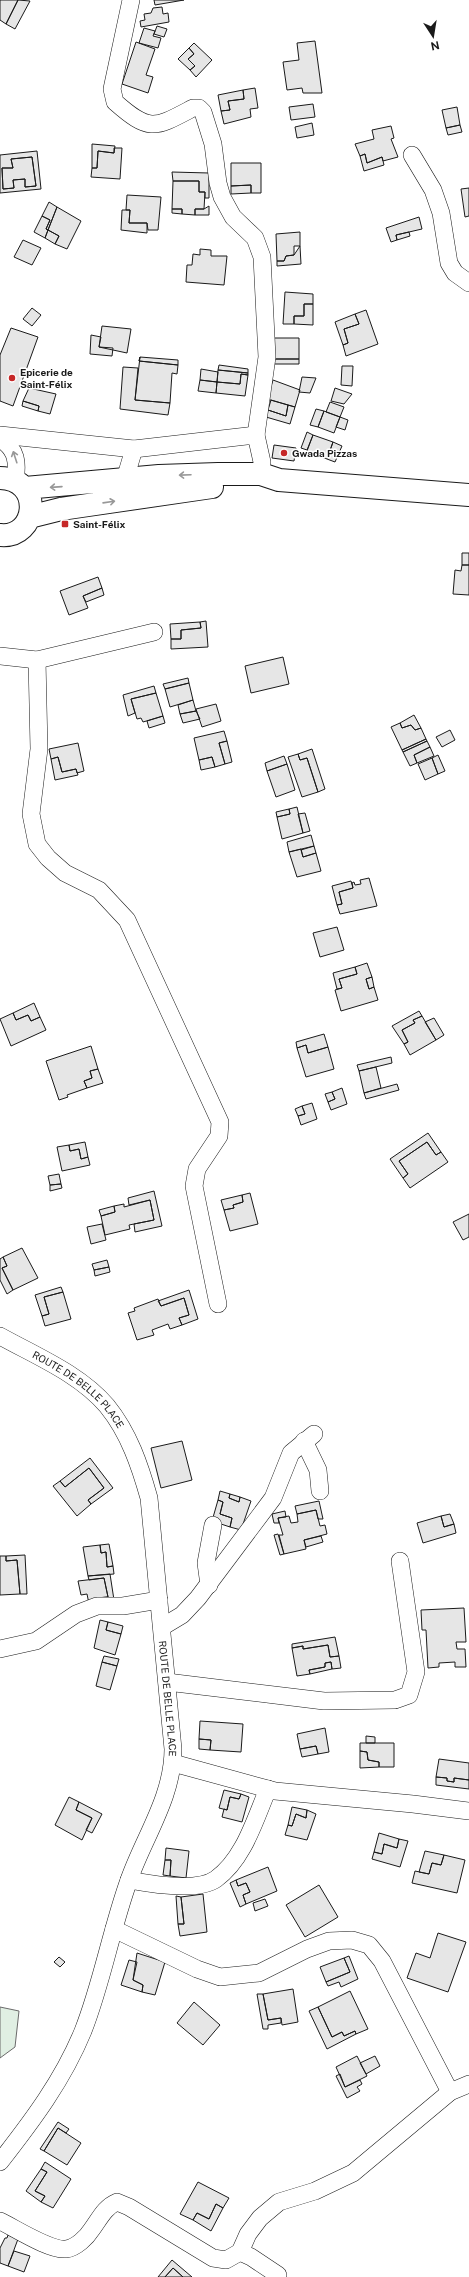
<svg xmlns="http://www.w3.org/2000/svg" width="469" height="2277" font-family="'Public Sans',sans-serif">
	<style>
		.green { fill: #e0efe3; stroke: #6a6a6a }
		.building { fill: #e6e6e6; stroke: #1a1a1a; fill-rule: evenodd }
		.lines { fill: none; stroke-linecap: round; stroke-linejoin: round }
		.minor-casing { stroke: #1a1a1a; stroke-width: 18 }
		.primary-casing { stroke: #1a1a1a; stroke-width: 24 }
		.minor { stroke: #fff; stroke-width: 17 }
		.primary { stroke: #fff; stroke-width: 22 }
		.oneway { stroke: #989898 }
		.poi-dot { fill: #c62828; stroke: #fff; stroke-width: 1.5 }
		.labels { text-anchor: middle; stroke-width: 3; stroke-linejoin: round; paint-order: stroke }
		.poi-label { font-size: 10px; font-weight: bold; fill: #1a1a1a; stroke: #fff; text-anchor: start }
		.street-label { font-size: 10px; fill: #1a1a1a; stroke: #fff }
	</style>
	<rect width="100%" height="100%" fill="#fff"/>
	<path class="green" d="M 0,2007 L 19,2011 L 15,2047 L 0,2058 Z"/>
	<path class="building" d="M 0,0 L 18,0 L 6,24 L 0,20 Z
		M 18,0 L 30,1 L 15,29 L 6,24 Z
		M 154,0 L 184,0 L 155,5 Z
		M 162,7 L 163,14 L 168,13 L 169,22 L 141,27 L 140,21 L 145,20 L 144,14 L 151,13 L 153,8 Z
		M 157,26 L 167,29 L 164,37 L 154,34 Z
		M 144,28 L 155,31 L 153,36 L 161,38 L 158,48 L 139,43 Z
		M 315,41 L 322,93 L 303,93 L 302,88 L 287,90 L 283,62 L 299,60 L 297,43 Z
		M 136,42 L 155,49 L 146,75 L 153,77 L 148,93 L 122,84 Z
		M 194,43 L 212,60 L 196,77 L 190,70 L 195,66 L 188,59 L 194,54 L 189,48 Z
		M 189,48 L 194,54 L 188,59 L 195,66 L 190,70 L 178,59 Z
		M 255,88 L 258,108 L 250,109 L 251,117 L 224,124 L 221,111 L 230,110 L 228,101 L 244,99 L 243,90 Z
		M 243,90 L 244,99 L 228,101 L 230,110 L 221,111 L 218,95 Z
		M 313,104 L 315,117 L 291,120 L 289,107 Z
		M 457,107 L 460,125 L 446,128 L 442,110 Z
		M 312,123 L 314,135 L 297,138 L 295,127 Z
		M 460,125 L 462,132 L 448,135 L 446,128 Z
		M 391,126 L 394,138 L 391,139 L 398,157 L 383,161 L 382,157 L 367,163 L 365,154 L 360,156 L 355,144 L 374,139 L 372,130 Z
		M 92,144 L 115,146 L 114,153 L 98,151 L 97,168 L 92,168 Z
		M 114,148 L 122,148 L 120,179 L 91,177 L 92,168 L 97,168 L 98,151 L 114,153 Z
		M 37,151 L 41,189 L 0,193 L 0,155 ZM 32,157 L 36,186 L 25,187 L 25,179 L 13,180 L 14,188 L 3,189 L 2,168 L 13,168 L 11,159 Z
		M 365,154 L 367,163 L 382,157 L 384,165 L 364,171 L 360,156 Z
		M 32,157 L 36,186 L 25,187 L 25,179 L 13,180 L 14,188 L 3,189 L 2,168 L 13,168 L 11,159 Z
		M 231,163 L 261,163 L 261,193 L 251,193 L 251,185 L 231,186 Z
		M 172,172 L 209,173 L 209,198 L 205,198 L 205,192 L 199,192 L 199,181 L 173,181 Z
		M 173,181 L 199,181 L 199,192 L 205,192 L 204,209 L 195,209 L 195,215 L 182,214 L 182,209 L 172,209 Z
		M 251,185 L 251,193 L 231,194 L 231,186 Z
		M 469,188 L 469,216 L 465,217 L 461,189 Z
		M 127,195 L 161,197 L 158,230 L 148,230 L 147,223 L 129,223 L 130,210 L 126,210 Z
		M 49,202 L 57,207 L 48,230 L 46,229 L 50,220 L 42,216 Z
		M 209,206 L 209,215 L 195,215 L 195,209 L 204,209 Z
		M 57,207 L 81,221 L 67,249 L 55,244 L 59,236 L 48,230 Z
		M 172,209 L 182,209 L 182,214 L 172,213 Z
		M 122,210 L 130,210 L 129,223 L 147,223 L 147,233 L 121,230 Z
		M 42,216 L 50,220 L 46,229 L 48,230 L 45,238 L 34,232 Z
		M 419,217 L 422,229 L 396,235 L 397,240 L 391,242 L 386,228 Z
		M 48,230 L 59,236 L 55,244 L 45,238 Z
		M 300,232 L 300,246 L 294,246 L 294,255 L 286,256 L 284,261 L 277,261 L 276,234 Z
		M 409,232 L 410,236 L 397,240 L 396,235 Z
		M 23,240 L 41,248 L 32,265 L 14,257 Z
		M 300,246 L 301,264 L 277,266 L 277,261 L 284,261 L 286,256 L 294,255 Z
		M 200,249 L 211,250 L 211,256 L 227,256 L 224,285 L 186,282 L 187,265 L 192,265 L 193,254 L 200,255 Z
		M 285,292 L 313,294 L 313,304 L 304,304 L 304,316 L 294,316 L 294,324 L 283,324 Z
		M 304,304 L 313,304 L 313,325 L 294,324 L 294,316 L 304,316 Z
		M 32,308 L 41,315 L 32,326 L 23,319 Z
		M 366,310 L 378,344 L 346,356 L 343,345 L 348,343 L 344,329 L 359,324 L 355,314 Z
		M 355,314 L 359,324 L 344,329 L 348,343 L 343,345 L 335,322 Z
		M 102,326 L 131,329 L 127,353 L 99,347 Z
		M 11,328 L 38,337 L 13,406 L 0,401 L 0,355 Z
		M 91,335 L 101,337 L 99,347 L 113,348 L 112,356 L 90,354 Z
		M 273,338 L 299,338 L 299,359 L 273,359 Z
		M 140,357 L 178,360 L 178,365 L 139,361 Z
		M 140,357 L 139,361 L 178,365 L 177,374 L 172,373 L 170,403 L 135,400 Z
		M 273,359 L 299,359 L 299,364 L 273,364 Z
		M 219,365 L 248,369 L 248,373 L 218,370 Z
		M 342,366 L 353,366 L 352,386 L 341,385 Z
		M 123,367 L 138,368 L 135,400 L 170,403 L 168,415 L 120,409 Z
		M 201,369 L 218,372 L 217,382 L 200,380 Z
		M 218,370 L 248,373 L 248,375 L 241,374 L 240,384 L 217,382 Z
		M 241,374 L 248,375 L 245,396 L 216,393 L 217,382 L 240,384 Z
		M 302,377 L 316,378 L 310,393 L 299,392 Z
		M 200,380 L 217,382 L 216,393 L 198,391 Z
		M 273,380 L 300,390 L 295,407 L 267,399 Z
		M 29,388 L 56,394 L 50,414 L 38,411 L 39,406 L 23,401 Z
		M 335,388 L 352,394 L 344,404 L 331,401 Z
		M 271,400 L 288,405 L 286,416 L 268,410 Z
		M 23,401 L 39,406 L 38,411 L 22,406 Z
		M 330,402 L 344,407 L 340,417 L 326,412 Z
		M 288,405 L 295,407 L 290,424 L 266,417 L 268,410 L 286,416 Z
		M 316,409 L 324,411 L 318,427 L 310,425 Z
		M 324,411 L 340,417 L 334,433 L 318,427 Z
		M 340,417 L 348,420 L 345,430 L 336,427 Z
		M 307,432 L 313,435 L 307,450 L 301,448 Z
		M 313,435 L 333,442 L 327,459 L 307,451 Z
		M 333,442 L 342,446 L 335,462 L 327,459 Z
		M 274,445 L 296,448 L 294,461 L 272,458 Z
		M 462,553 L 469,553 L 469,565 L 462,565 Z
		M 462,565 L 469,565 L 469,595 L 453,594 L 455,570 L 461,571 Z
		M 98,577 L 102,588 L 83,596 L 88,608 L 69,615 L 60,591 Z
		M 102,588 L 104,595 L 86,602 L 83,596 Z
		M 206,621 L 208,647 L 171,649 L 171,639 L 181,639 L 181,630 L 201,628 L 200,622 Z
		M 200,622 L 201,628 L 181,630 L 181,639 L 171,639 L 170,624 Z
		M 283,657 L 289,684 L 251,693 L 245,666 Z
		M 188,678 L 189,683 L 165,689 L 163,684 Z
		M 189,683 L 193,700 L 170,707 L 165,689 Z
		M 154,686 L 156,693 L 131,699 L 135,713 L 128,716 L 123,695 Z
		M 156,693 L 163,716 L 143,722 L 141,718 L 137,719 L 131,699 Z
		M 193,700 L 196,711 L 180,714 L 178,705 Z
		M 216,704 L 221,721 L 202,727 L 196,709 Z
		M 196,711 L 200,719 L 183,723 L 180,714 Z
		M 414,715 L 421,728 L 415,730 L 411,725 L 402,728 L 400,723 Z
		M 163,716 L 165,723 L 149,728 L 147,721 Z
		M 400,723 L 402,728 L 411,725 L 415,730 L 421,728 L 426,739 L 402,750 L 391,727 Z
		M 450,730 L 455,740 L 442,747 L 436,737 Z
		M 224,731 L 227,741 L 219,743 L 225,764 L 215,767 L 212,757 L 199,760 L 194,738 Z
		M 426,739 L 427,741 L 403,752 L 402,750 Z
		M 227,741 L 232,762 L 225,764 L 219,743 Z
		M 427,741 L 430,747 L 414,755 L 417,763 L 410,766 L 403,752 Z
		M 78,743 L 84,771 L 77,773 L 76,769 L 62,772 L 58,757 L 51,759 L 49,749 Z
		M 430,747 L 434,756 L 417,763 L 414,755 Z
		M 312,749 L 325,789 L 318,792 L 307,758 L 300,760 L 298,754 Z
		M 298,754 L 300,760 L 307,758 L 318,792 L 302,797 L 288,757 Z
		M 438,755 L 445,771 L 438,774 L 432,758 Z
		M 284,756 L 287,764 L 267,771 L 265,763 Z
		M 58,757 L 62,772 L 76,769 L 78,775 L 55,780 L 51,759 Z
		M 212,757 L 215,767 L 201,770 L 199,760 Z
		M 432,758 L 438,774 L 425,780 L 418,764 Z
		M 287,764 L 295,790 L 276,797 L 267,771 Z
		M 297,807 L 303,833 L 282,839 L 277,817 L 290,814 L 289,809 Z
		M 289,809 L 290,814 L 277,817 L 276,812 Z
		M 305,813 L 310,831 L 303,833 L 298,814 Z
		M 311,835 L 314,846 L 289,852 L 287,842 Z
		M 314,846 L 316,853 L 303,857 L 301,850 Z
		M 301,849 L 303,857 L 316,853 L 321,871 L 297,877 L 289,852 Z
		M 369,878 L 377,906 L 340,914 L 337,905 L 342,904 L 339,892 L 353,888 L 352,883 L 354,882 L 355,885 L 361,884 L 360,880 Z
		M 351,881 L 353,888 L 339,892 L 342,904 L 337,905 L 332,886 Z
		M 337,927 L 344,950 L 320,957 L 313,933 Z
		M 367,963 L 372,977 L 366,979 L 369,989 L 374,987 L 378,1000 L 341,1011 L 335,990 L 342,988 L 339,979 L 357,974 L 355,967 Z
		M 355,967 L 357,974 L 339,979 L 342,988 L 337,989 L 333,973 Z
		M 372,977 L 374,987 L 369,989 L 366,979 Z
		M 34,1003 L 40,1017 L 31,1021 L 28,1015 L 16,1020 L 13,1013 Z
		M 419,1011 L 422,1016 L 413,1020 L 415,1023 L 402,1030 L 408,1042 L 404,1044 L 392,1026 Z
		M 13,1013 L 16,1020 L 28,1015 L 31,1021 L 40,1017 L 46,1030 L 11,1046 L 0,1019 Z
		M 422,1016 L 436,1040 L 410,1055 L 404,1044 L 408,1042 L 402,1030 L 415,1023 L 413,1020 Z
		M 434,1018 L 444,1035 L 436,1040 L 425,1022 Z
		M 324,1034 L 328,1047 L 308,1053 L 306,1045 L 297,1048 L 296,1042 Z
		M 306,1045 L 308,1053 L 328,1047 L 334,1069 L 306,1077 L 297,1048 Z
		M 91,1046 L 98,1069 L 90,1071 L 92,1078 L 84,1081 L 87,1088 L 67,1095 L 68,1097 L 59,1100 L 46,1061 Z
		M 391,1057 L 392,1063 L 359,1071 L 357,1065 Z
		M 376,1067 L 381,1088 L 364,1093 L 359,1071 Z
		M 98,1069 L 103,1083 L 87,1088 L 84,1081 L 92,1078 L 90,1071 Z
		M 397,1084 L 399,1090 L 366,1099 L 364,1093 Z
		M 342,1088 L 347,1104 L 331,1110 L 328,1102 L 335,1099 L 332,1092 Z
		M 332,1092 L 335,1099 L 328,1102 L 325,1094 Z
		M 312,1103 L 317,1119 L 301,1125 L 298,1116 L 305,1114 L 302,1106 Z
		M 302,1106 L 305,1114 L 298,1116 L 295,1109 Z
		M 428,1133 L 441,1152 L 436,1155 L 427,1142 L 399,1161 L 408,1174 L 403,1178 L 390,1159 Z
		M 85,1142 L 88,1157 L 81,1159 L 79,1149 L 70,1151 L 69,1145 Z
		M 427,1142 L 436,1155 L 441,1152 L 448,1162 L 410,1188 L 403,1178 L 408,1174 L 399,1161 Z
		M 69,1145 L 70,1151 L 79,1149 L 81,1159 L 88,1157 L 90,1165 L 62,1171 L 57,1147 Z
		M 59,1174 L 61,1184 L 50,1185 L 48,1176 Z
		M 61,1184 L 62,1188 L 50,1191 L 50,1185 Z
		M 154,1191 L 162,1226 L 135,1232 L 134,1224 L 154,1220 L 150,1200 L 129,1205 L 128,1198 Z
		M 250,1193 L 258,1224 L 230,1231 L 224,1210 L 234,1208 L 233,1205 L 243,1202 L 242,1195 Z
		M 242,1195 L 243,1202 L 233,1205 L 234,1208 L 224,1210 L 221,1200 Z
		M 150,1200 L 154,1220 L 129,1225 L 130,1229 L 105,1235 L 101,1216 L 115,1212 L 114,1206 L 124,1204 L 124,1207 Z
		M 114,1206 L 115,1212 L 101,1216 L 99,1210 Z
		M 469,1214 L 469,1237 L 463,1240 L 453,1222 Z
		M 102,1224 L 106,1240 L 91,1244 L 87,1227 Z
		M 22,1248 L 38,1278 L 13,1290 L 2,1268 L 7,1266 L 3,1257 Z
		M 3,1257 L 7,1266 L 2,1268 L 13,1290 L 7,1294 L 0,1280 L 0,1259 Z
		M 107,1260 L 109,1267 L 94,1270 L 92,1264 Z
		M 109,1267 L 110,1272 L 95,1276 L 94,1270 Z
		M 61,1287 L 63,1292 L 44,1297 L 49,1314 L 42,1316 L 35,1295 Z
		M 189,1290 L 198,1319 L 182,1325 L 179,1318 L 189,1315 L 184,1298 L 161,1306 L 158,1301 Z
		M 63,1292 L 71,1319 L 45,1326 L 42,1316 L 49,1314 L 44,1297 Z
		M 184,1298 L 189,1315 L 179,1318 L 182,1325 L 170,1329 L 168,1324 L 152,1330 L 154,1335 L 137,1340 L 128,1313 L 135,1311 L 134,1308 L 158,1299 L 161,1306 Z
		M 182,1441 L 192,1480 L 161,1488 L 151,1448 Z
		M 90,1458 L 113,1488 L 91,1504 L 88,1500 L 104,1488 L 89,1468 L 65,1487 L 60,1481 Z
		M 89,1468 L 104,1488 L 88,1500 L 91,1504 L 77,1516 L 53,1486 L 60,1481 L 65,1487 Z
		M 220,1491 L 230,1494 L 229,1498 L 239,1502 L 240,1497 L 251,1501 L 241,1530 L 230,1527 L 232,1518 L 220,1514 L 223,1502 L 218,1500 Z
		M 230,1494 L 240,1497 L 239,1502 L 229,1498 Z
		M 218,1500 L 223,1502 L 220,1514 L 232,1518 L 230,1527 L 212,1521 Z
		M 319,1501 L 323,1519 L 318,1519 L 316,1510 L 297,1514 L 295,1506 Z
		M 316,1510 L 320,1526 L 325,1525 L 327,1534 L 304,1540 L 306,1549 L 284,1554 L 279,1535 L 283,1535 L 278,1518 L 289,1516 L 291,1523 L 298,1522 L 297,1514 Z
		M 285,1511 L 286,1517 L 278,1518 L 279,1523 L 274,1523 L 272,1514 Z
		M 450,1514 L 454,1524 L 444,1527 L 441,1516 Z
		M 441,1516 L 444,1527 L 454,1524 L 456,1533 L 423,1543 L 417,1523 Z
		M 278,1534 L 284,1554 L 280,1555 L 274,1535 Z
		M 321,1536 L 323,1542 L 306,1547 L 304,1540 Z
		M 109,1544 L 113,1566 L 107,1567 L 106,1552 L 101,1553 L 100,1545 Z
		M 100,1545 L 101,1553 L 106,1552 L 107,1567 L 113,1566 L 114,1574 L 88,1576 L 83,1547 Z
		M 25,1555 L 27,1594 L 20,1594 L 17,1560 L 6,1561 L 6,1556 Z
		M 0,1556 L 6,1556 L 6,1561 L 17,1560 L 20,1594 L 0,1595 Z
		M 110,1574 L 114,1600 L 96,1598 L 108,1597 L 104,1578 L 89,1580 L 88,1576 Z
		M 104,1578 L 108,1597 L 96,1598 L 89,1604 L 87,1594 L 81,1595 L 78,1581 Z
		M 464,1608 L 466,1642 L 456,1642 L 457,1649 L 465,1649 L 466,1667 L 455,1667 L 455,1662 L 439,1663 L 439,1667 L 428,1668 L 426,1630 L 422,1630 L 421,1610 Z
		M 100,1620 L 108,1622 L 106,1630 L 121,1634 L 115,1655 L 94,1648 Z
		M 108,1622 L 123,1626 L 121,1634 L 106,1630 Z
		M 335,1637 L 339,1656 L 330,1657 L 328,1645 L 303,1649 L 303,1646 L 292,1648 L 292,1644 Z
		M 328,1645 L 330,1657 L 339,1656 L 341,1668 L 332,1669 L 331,1662 L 325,1663 L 325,1667 L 309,1670 L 310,1674 L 297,1676 L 292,1648 L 303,1646 L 303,1649 Z
		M 104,1656 L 119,1659 L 117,1666 L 102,1662 Z
		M 102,1662 L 117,1666 L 110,1690 L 96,1686 Z
		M 331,1662 L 332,1669 L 310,1674 L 309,1670 L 325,1667 L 325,1663 Z
		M 200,1721 L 243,1724 L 241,1752 L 210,1750 L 211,1740 L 199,1739 Z
		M 325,1728 L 329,1752 L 318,1754 L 316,1746 L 300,1749 L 297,1734 Z
		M 366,1736 L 375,1737 L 375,1743 L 366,1743 Z
		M 199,1739 L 211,1740 L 210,1750 L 199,1749 Z
		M 360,1743 L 394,1743 L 394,1767 L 379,1767 L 379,1762 L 368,1760 L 367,1752 L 360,1751 Z
		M 316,1746 L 318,1754 L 302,1757 L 300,1749 Z
		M 360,1751 L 367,1752 L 368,1760 L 379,1762 L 379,1767 L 360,1768 Z
		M 439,1759 L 469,1763 L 469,1780 L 454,1778 L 454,1782 L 447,1781 L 447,1778 L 436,1777 Z
		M 436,1777 L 447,1778 L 447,1781 L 454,1782 L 454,1778 L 469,1780 L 469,1789 L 436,1785 Z
		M 224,1790 L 241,1794 L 239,1799 L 230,1797 L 227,1810 L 219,1808 Z
		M 241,1794 L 249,1797 L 242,1822 L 222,1817 L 224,1809 L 227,1810 L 230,1797 L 239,1799 Z
		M 69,1797 L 79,1802 L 76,1810 L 92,1818 L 82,1840 L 55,1825 Z
		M 79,1802 L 102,1814 L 92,1833 L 86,1830 L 92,1818 L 76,1810 Z
		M 292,1807 L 307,1810 L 306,1818 L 296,1814 L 292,1826 L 288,1825 Z
		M 307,1810 L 316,1814 L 307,1840 L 285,1835 L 288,1825 L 292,1826 L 296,1814 L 306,1818 Z
		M 379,1833 L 399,1839 L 397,1848 L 384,1844 L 382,1854 L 374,1852 Z
		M 399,1839 L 408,1841 L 400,1867 L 372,1859 L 374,1852 L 382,1854 L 384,1844 L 397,1848 Z
		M 166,1848 L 189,1851 L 186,1878 L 170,1876 L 171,1860 L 165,1860 Z
		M 425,1851 L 444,1855 L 441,1865 L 432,1863 L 429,1874 L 419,1872 Z
		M 444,1855 L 465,1860 L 457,1893 L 412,1883 L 415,1871 L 429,1874 L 432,1863 L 441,1865 Z
		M 165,1860 L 171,1860 L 170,1876 L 163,1875 Z
		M 268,1867 L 277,1891 L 246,1904 L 243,1895 L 250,1892 L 246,1883 L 238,1886 L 236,1880 Z
		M 236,1880 L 238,1886 L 246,1883 L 250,1892 L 243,1895 L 246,1904 L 240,1907 L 230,1883 Z
		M 319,1885 L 338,1917 L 305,1937 L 286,1905 Z
		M 203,1894 L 207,1932 L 180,1936 L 178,1924 L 184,1924 L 181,1897 Z
		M 176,1896 L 181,1897 L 184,1924 L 178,1924 Z
		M 265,1899 L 268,1906 L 255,1911 L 253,1903 Z
		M 438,1933 L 466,1942 L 448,1992 L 407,1978 L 416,1953 L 430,1958 Z
		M 137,1953 L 165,1962 L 155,1995 L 142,1992 L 143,1985 L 133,1980 Z
		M 349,1956 L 358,1979 L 341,1987 L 339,1982 L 328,1986 L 326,1982 L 350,1972 L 344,1958 Z
		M 59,1957 L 65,1962 L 60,1967 L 54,1962 Z
		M 344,1958 L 350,1972 L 326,1982 L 320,1967 Z
		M 129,1960 L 137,1962 L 133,1980 L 143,1985 L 142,1992 L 121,1985 Z
		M 293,1989 L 298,2022 L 282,2025 L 281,2018 L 268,2020 L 263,1994 Z
		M 350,1991 L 368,2029 L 356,2034 L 355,2031 L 344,2036 L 342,2032 L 332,2037 L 318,2007 Z
		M 257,1994 L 263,1994 L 268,2020 L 281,2018 L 281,2023 L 268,2025 L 268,2029 L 263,2029 Z
		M 194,2002 L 220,2025 L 203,2045 L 177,2023 Z
		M 318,2007 L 332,2037 L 342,2032 L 344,2036 L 355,2031 L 356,2034 L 327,2049 L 309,2011 Z
		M 357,2056 L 367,2076 L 345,2087 L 336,2067 Z
		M 375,2056 L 380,2066 L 366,2074 L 360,2063 Z
		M 340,2074 L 345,2087 L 360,2080 L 362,2084 L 357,2087 L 360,2091 L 347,2098 L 336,2076 Z
		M 58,2122 L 69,2129 L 66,2133 L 58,2128 L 44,2151 L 40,2149 Z
		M 58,2128 L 81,2143 L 67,2165 L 44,2151 Z
		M 45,2162 L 71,2179 L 53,2208 L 41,2202 L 45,2196 L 35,2191 L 47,2172 L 41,2169 Z
		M 41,2169 L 47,2172 L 35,2191 L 45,2196 L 41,2202 L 26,2191 Z
		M 198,2182 L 229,2198 L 223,2208 L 216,2204 L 209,2219 L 197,2213 L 193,2220 L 180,2214 Z
		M 216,2204 L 223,2208 L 211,2231 L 193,2220 L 197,2213 L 209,2219 Z
		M 8,2235 L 18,2239 L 8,2266 L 0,2263 L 0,2248 L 5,2238 L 7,2238 Z
		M 14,2251 L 30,2256 L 24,2272 L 8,2266 Z
		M 172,2260 L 192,2277 L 183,2277 L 173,2268 L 165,2277 L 158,2277 Z
		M 173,2268 L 183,2277 L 165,2277 Z"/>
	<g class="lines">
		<defs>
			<g id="minor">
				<path d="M 131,0 L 112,89 L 115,102 C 150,133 155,128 193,108 L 199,108 L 203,112 L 213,144 L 218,183 L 222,197 L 233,217 L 255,238 L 262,257 L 267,357 L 256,435"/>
				<path d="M 412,155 L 433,190 L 441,213 L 449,263 L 455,273 L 469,283"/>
				<path d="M 0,435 L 134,449 L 256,435 L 262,462 L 261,474"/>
				<path d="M 0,439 C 17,449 18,463 15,481"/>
				<path d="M 125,479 L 134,449"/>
				<path d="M 0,656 L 37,660 L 154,632"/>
				<path d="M 37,660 L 39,749 L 31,814 L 37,844 L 48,858 L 65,873 L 99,890 L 127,920 L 220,1122 L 219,1136 L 197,1169 L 194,1186 L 218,1304"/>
				<path id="s1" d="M 0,1336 C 36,1356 80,1374 107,1406 C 129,1433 140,1466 149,1498 L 173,1749 C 173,1797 144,1837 129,1880 C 111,1930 102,1983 83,2031 C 63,2080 32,2121 0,2162"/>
				<path d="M 304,1441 L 318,1470 L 320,1491"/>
				<path d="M 209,1585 L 206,1563 L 213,1525"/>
				<path d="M 162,1627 L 182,1615 L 198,1598 L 273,1498 L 291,1453 L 314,1434"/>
				<path d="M 0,1649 L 36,1641 L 76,1614 L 97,1606 L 123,1606 L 159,1600"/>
				<path d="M 167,1682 L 324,1701 L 395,1700 L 409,1695 L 416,1672 L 400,1561"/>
				<path d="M 173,1763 L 275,1791 L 413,1804 L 469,1811"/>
				<path d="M 129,1880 C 150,1884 198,1892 216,1879 C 244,1859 255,1819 268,1789"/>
				<path d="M 114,1929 L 197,1969 L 220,1977 L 259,1973 L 307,1949 L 329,1941 L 352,1940 L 369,1945 L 382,1961 L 450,2092"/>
				<path d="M 0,2221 C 15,2228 50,2251 66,2249 C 76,2248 87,2237 92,2229 C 100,2218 105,2207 117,2202 L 129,2207 L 213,2258 L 226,2260 L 240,2252 L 251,2257 L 278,2275"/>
				<path d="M 240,2252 L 248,2234 L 260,2218 L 279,2202 L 315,2191 L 353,2173 L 450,2092 L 469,2084"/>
			</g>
			<path id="primary" d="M 0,478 C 44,479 38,539 0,535
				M 25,488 L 159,476 L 218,474 L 261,474 L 279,480 L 469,495
				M 29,517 L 61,509 L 212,487"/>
		</defs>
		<use href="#minor" class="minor-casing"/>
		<use href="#primary" class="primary-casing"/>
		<use href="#minor" class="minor"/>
		<use href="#primary" class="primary"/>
	</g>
	<defs><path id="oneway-shaft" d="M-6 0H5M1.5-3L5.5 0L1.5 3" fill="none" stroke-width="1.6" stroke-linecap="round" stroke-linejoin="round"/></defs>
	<g class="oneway">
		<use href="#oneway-shaft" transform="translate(15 457) rotate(-108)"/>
		<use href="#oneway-shaft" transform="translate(185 475) rotate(178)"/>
		<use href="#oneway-shaft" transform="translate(56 487) rotate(176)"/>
		<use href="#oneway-shaft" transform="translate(109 502) rotate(-8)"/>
	</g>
	<g class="poi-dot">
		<circle cx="12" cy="378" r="4"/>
		<circle cx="284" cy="453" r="4"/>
		<rect x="61" y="520" width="8" height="8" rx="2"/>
	</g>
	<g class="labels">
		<g class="poi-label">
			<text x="20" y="376">Epicerie de<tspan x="20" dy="12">Saint-Félix</tspan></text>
			<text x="292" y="457">Gwada Pizzas</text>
			<text x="73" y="528">Saint-Félix</text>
		</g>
		<g class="street-label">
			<text dy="4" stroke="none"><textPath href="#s1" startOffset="96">ROUTE DE BELLE PLACE</textPath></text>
			<text dy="4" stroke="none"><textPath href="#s1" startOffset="432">ROUTE DE BELLE PLACE</textPath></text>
		</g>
	</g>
	<g transform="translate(433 36) rotate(168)" stroke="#ffffff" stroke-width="3" paint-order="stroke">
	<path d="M0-3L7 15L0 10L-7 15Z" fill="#1a1a1a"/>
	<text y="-6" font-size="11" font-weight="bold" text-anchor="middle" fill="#1a1a1a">N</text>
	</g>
</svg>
